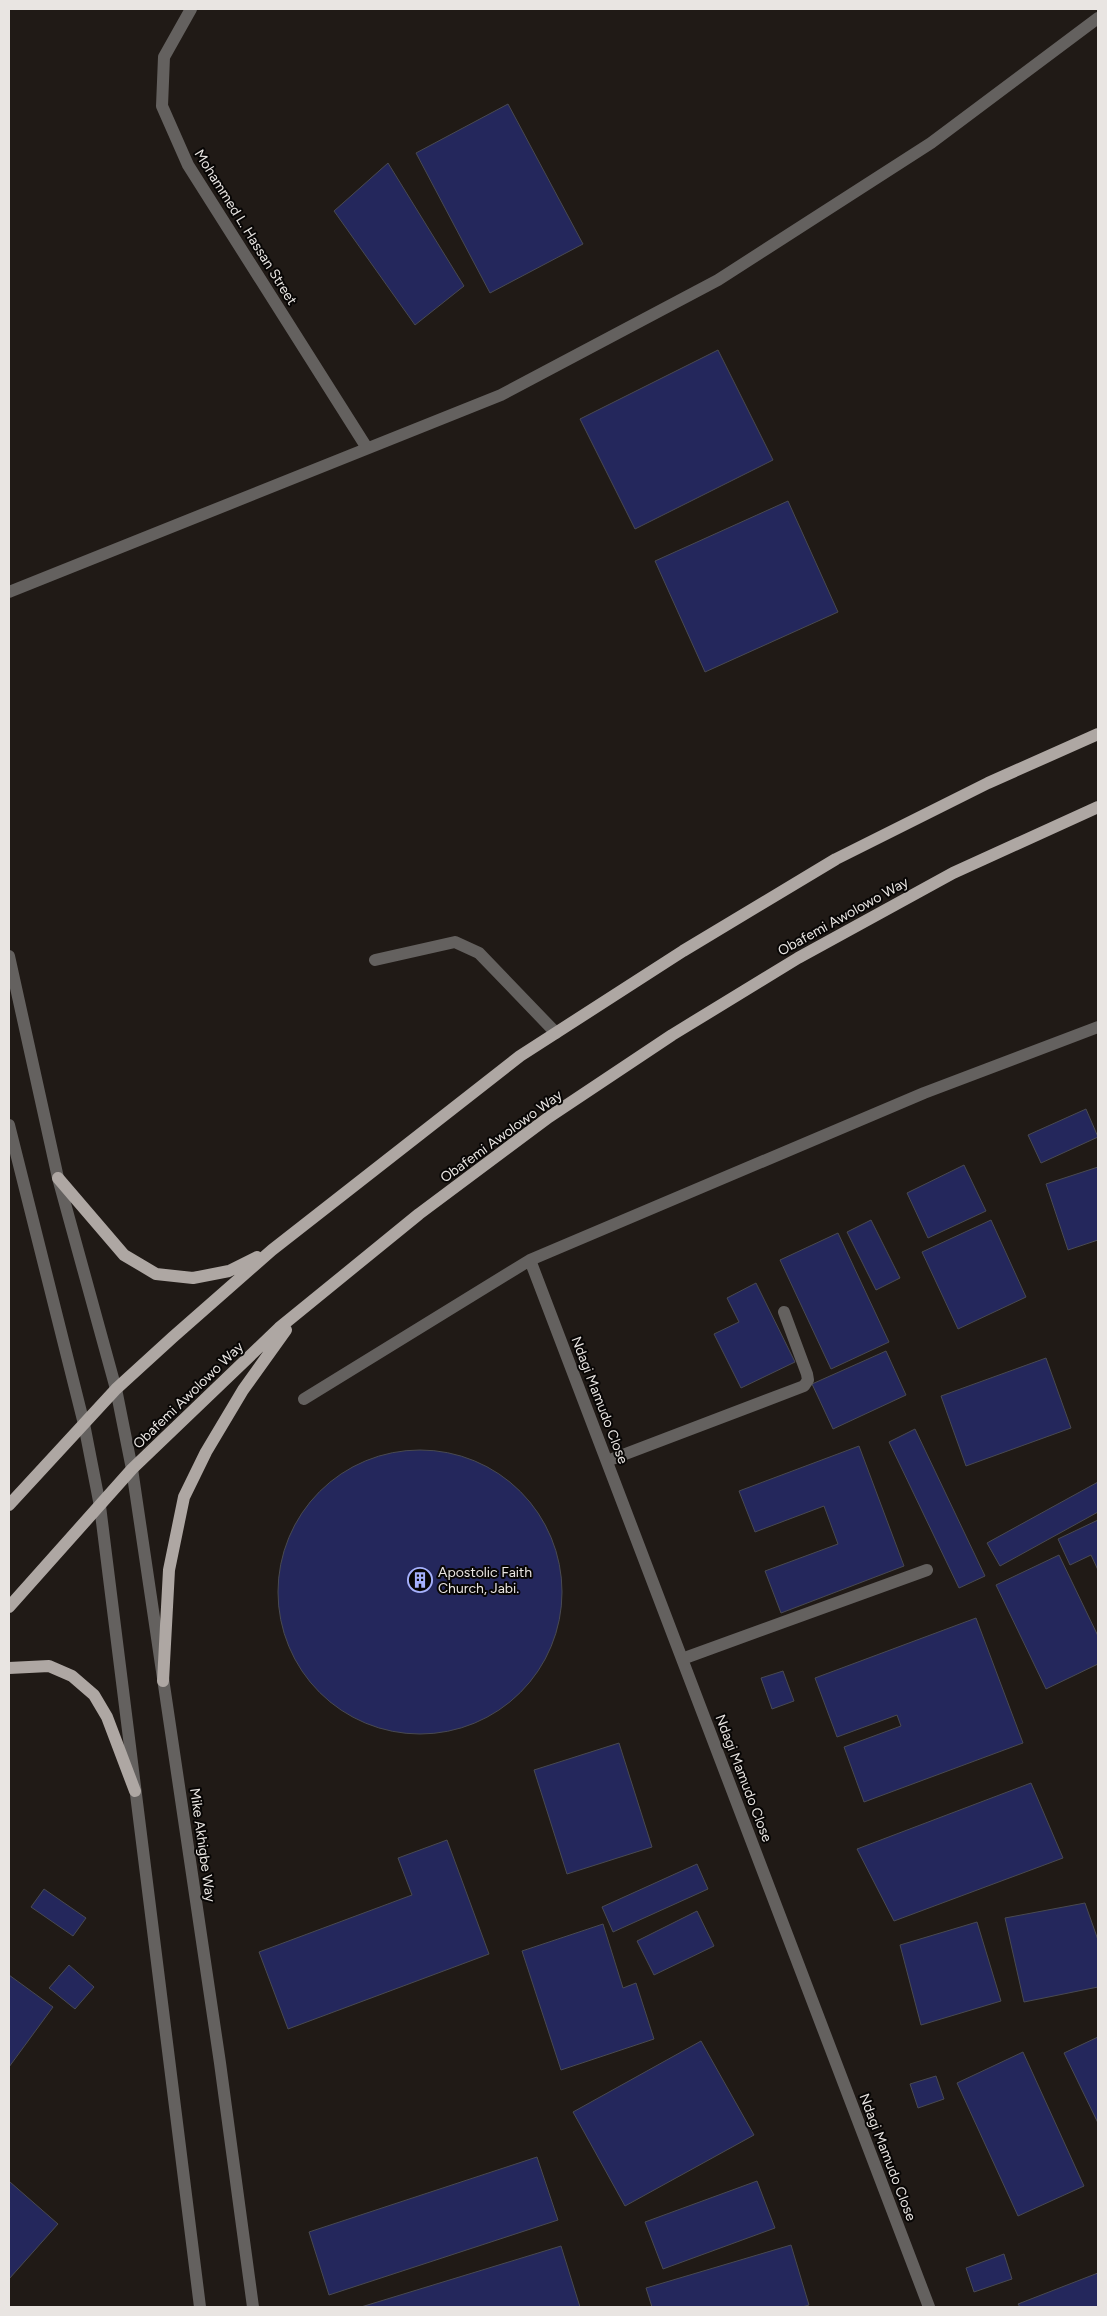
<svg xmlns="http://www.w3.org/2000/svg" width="1107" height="2316" font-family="Figtree,sans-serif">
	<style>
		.building { fill: #24275c; stroke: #494a51 }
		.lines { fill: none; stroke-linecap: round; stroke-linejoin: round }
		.minor { stroke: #64615f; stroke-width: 12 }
		.major { stroke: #aea7a3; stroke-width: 12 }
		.labels { text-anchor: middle; stroke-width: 4; stroke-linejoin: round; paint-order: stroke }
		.street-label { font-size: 14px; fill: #e9e5e2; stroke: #080605 }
		.poi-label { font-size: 14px; fill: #e9e5e2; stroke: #080605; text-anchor: start }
	</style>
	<rect width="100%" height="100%" fill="#201a16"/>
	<path class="building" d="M 508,104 L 583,244 L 490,293 L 416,153 Z
		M 388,163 L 464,286 L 415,325 L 334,211 Z
		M 718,350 L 773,460 L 635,529 L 580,419 Z
		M 788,501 L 838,612 L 705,672 L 655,561 Z
		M 1086,1109 L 1098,1137 L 1041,1163 L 1028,1135 Z
		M 964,1165 L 986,1211 L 928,1238 L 907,1193 Z
		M 1098,1167 L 1098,1240 L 1068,1250 L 1046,1184 Z
		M 871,1220 L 900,1278 L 876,1290 L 847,1232 Z
		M 991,1220 L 1026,1297 L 958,1329 L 922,1252 Z
		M 838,1233 L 889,1342 L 831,1369 L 780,1260 Z
		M 756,1283 L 795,1362 L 741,1388 L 714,1334 L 739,1322 L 727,1298 Z
		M 886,1351 L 906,1395 L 833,1429 L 812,1384 Z
		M 1046,1358 L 1071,1428 L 966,1466 L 941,1396 Z
		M 915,1429 L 985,1576 L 959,1588 L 889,1442 Z
		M 859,1446 L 904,1566 L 781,1613 L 765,1571 L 838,1544 L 824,1506 L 755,1532 L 739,1491 Z
		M278 1592a142 142 0 1 1 284 0a142 142 0 1 1-284 0Z
		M 1098,1482 L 1098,1512 L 1000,1566 L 987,1543 Z
		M 1098,1520 L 1098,1570 L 1091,1555 L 1070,1565 L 1058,1539 Z
		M 1059,1555 L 1098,1636 L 1098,1664 L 1046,1689 L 996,1585 Z
		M 976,1618 L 1023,1743 L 864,1802 L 844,1747 L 901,1726 L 897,1715 L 837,1737 L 815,1678 Z
		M 783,1671 L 794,1701 L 772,1709 L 761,1678 Z
		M 619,1743 L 652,1847 L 567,1874 L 534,1770 Z
		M 1031,1783 L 1063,1858 L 894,1921 L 857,1849 Z
		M 447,1840 L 489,1954 L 288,2029 L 259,1952 L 412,1895 L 398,1858 Z
		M 697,1864 L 708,1889 L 613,1932 L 602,1907 Z
		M 44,1889 L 86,1918 L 73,1936 L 31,1907 Z
		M 1085,1903 L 1098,1940 L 1098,1987 L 1024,2002 L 1005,1918 Z
		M 697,1911 L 714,1946 L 654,1975 L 637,1941 Z
		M 977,1922 L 1001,2001 L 921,2025 L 900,1945 Z
		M 603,1924 L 623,1988 L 636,1983 L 654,2039 L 561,2070 L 522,1951 Z
		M 69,1965 L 94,1987 L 75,2009 L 49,1988 Z
		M 9,1975 L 53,2007 L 9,2067 Z
		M 1098,2037 L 1098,2123 L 1064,2053 Z
		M 701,2041 L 754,2135 L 625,2206 L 573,2112 Z
		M 1023,2052 L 1084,2186 L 1018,2216 L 957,2083 Z
		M 936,2076 L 944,2099 L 918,2108 L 910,2084 Z
		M 537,2157 L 558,2220 L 329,2295 L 309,2232 Z
		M 757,2181 L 775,2228 L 663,2269 L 645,2222 Z
		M 10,2182 L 58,2224 L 9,2279 L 9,2184 Z
		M 791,2245 L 809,2305 L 802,2307 L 652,2307 L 646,2288 Z
		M 561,2246 L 580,2307 L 361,2307 Z
		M 1004,2254 L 1012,2279 L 974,2292 L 966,2268 Z
		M 1098,2273 L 1098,2307 L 1020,2307 L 1018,2304 Z"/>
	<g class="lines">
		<path class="minor" d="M 191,9 L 164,57 L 162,106 L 188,165 L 367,448
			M 9,592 L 501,395 L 718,280 L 931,143 L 1098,18
			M 9,956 L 58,1178 L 116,1389 L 132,1469 L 220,2063 L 253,2307
			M 375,960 L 455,942 L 479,953 L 556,1033
			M 9,1125 L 84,1424 L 100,1506 L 200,2307
			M 530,1260 L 929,2307
			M 304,1399 L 530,1260 L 924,1093 L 1098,1027
			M 607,1461 L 804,1386 L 808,1380 L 807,1374 L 784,1312
			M 682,1659 L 927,1570"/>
		<path class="major" d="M 58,1178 L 124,1255 L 156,1274 L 193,1278 L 229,1271 L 257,1257
			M 9,1505 L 116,1389 L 173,1337 L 272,1250 L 520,1056 L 683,951 L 836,859 L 988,783 L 1098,734
			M 9,1607 L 132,1469 L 279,1328 L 419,1214 L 549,1117 L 672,1035 L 798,958 L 953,873 L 1098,807
			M 9,1668 L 49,1666 L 72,1676 L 94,1695 L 107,1717 L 135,1791
			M 163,1681 L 169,1570 L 184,1497 L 206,1452 L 243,1390 L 286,1330"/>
	</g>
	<defs>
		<symbol id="building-ring" viewBox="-11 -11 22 22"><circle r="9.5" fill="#080605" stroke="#a6b1fc" stroke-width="1.5"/><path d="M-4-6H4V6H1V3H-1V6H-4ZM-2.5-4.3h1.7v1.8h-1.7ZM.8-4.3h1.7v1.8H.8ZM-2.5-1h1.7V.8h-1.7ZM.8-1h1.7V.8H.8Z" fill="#a6b1fc"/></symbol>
	</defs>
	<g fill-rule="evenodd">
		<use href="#building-ring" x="406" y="1566" width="28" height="28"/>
	</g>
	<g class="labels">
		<g class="street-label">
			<text transform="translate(246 227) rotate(58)" y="5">Mohammed L. Hassan Street</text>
			<text transform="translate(843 916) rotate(-29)" y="5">Obafemi Awolowo Way</text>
			<text transform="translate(501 1136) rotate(-36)" y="5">Obafemi Awolowo Way</text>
			<text transform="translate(188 1395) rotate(-44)" y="5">Obafemi Awolowo Way</text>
			<text transform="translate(600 1400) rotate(69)" y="5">Ndagi Mamudo Close</text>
			<text transform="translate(744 1778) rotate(69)" y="5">Ndagi Mamudo Close</text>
			<text transform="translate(203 1845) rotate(82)" y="5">Mike Akhigbe Way</text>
			<text transform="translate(888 2157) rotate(69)" y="5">Ndagi Mamudo Close</text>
		</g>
		<g class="poi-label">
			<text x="438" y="1577">Apostolic Faith<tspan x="438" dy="16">Church, Jabi.</tspan></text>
		</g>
	</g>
	<rect width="1107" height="2316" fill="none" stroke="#e9e5e2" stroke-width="20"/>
</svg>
